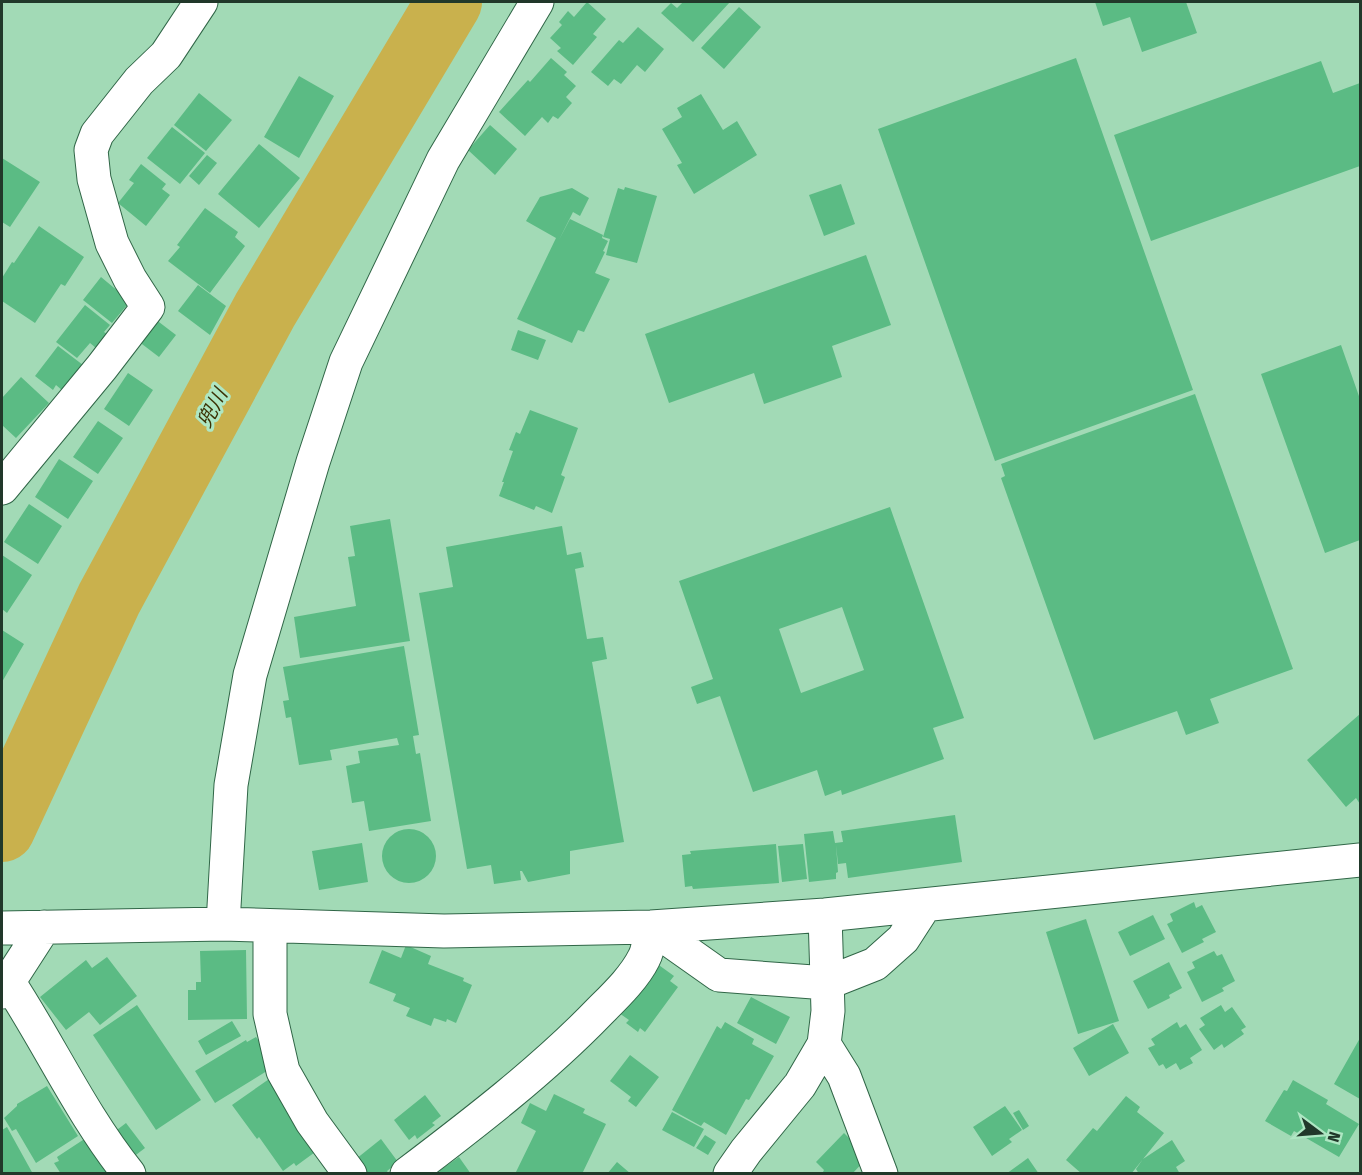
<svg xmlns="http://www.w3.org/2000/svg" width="1362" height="1175" font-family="'Fira Sans Condensed','Noto Sans JP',sans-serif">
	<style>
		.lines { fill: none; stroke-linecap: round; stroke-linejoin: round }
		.river { stroke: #c9b14d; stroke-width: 66 }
		.building { fill: #5bbb84; fill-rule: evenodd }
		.minor-casing { stroke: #306647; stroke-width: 35 }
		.minor { stroke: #fff; stroke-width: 33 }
		.labels { text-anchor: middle; stroke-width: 6; stroke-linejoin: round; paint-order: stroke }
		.water-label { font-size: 20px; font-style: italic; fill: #3c3306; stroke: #aee7c3 }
	</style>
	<rect width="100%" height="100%" fill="#a2dab6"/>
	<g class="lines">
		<path class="river" d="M 2,829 L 109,599 L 265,310 L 449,2"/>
	</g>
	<path class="building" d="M 587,2 L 606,19 L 593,34 L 597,37 L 573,65 L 557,51 L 561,48 L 550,38 L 562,25 L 559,22 L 568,11 L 574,17 Z
		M 683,2 L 730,2 L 693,42 L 661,13 L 671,3 L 677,8 Z
		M 1095,2 L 1186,2 L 1197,33 L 1142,52 L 1130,17 L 1103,26 Z
		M 739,7 L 761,27 L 724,69 L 701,48 Z
		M 638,27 L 664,49 L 645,72 L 637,65 L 621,84 L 614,79 L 608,86 L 591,72 L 619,40 L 623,43 Z
		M 551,58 L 567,72 L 564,75 L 576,86 L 566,97 L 572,103 L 558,119 L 553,116 L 548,123 L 542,117 L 525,136 L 499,112 L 528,80 L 530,82 Z
		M 1076,58 L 1193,390 L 995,461 L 878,129 Z
		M 1321,61 L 1333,93 L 1360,83 L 1360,166 L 1151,241 L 1114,135 Z
		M 299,76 L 334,96 L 299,158 L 264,137 Z
		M 199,93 L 232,120 L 206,151 L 174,125 Z
		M 701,94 L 723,130 L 737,121 L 757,155 L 694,194 L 677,165 L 682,163 L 662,129 L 682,117 L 677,108 Z
		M 490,125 L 517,149 L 495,175 L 468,150 Z
		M 172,127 L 205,153 L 180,184 L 147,158 Z
		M 259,144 L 300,178 L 259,228 L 218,194 Z
		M 207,155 L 217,163 L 199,185 L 189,176 Z
		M 2,158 L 40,182 L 10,227 L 2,222 Z
		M 141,164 L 166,184 L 162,189 L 170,195 L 146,226 L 118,203 L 134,183 L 129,180 Z
		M 841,184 L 855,224 L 824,236 L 809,195 Z
		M 625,187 L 657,196 L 637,263 L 606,255 L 610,239 L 603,237 L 618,188 L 624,190 Z
		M 572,188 L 589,198 L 580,216 L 573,212 L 559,240 L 570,219 L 603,235 L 602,238 L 608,241 L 603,251 L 605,252 L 595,273 L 610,279 L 584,332 L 578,330 L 572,343 L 517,319 L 556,238 L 526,221 L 540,197 Z
		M 205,208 L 238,232 L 235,237 L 245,246 L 210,293 L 168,261 L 180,247 L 177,245 Z
		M 39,226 L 84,257 L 65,286 L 61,284 L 35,323 L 2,301 L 2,278 L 12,262 L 14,263 Z
		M 866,255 L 891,325 L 832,346 L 842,377 L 764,404 L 754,373 L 669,403 L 645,334 Z
		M 101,277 L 125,297 L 127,305 L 112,323 L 83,300 Z
		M 198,285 L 226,306 L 210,335 L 178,311 Z
		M 85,305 L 110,325 L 104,332 L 107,334 L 96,348 L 90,343 L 77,358 L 56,342 Z
		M 155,319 L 176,335 L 159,357 L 138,341 Z
		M 518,330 L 546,340 L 538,360 L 511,350 Z
		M 1341,345 L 1360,399 L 1360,540 L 1325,553 L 1261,374 Z
		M 58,346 L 83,365 L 63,391 L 56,385 L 53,390 L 35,376 Z
		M 128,373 L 153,390 L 129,426 L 104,409 Z
		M 21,377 L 49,403 L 16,438 L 2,425 L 2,398 Z
		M 1195,394 L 1293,669 L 1210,699 L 1219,723 L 1186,735 L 1177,711 L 1094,740 L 1001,478 L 1005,476 L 1001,464 Z
		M 530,410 L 578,428 L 561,475 L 565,477 L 552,513 L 536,506 L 534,510 L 499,496 L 504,482 L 502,482 L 513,451 L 509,450 L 516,432 L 520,434 Z
		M 98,421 L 123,438 L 98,474 L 73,457 Z
		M 59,459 L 93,481 L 68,519 L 35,497 Z
		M 29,504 L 62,526 L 38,564 L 4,542 Z
		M 890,507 L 964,718 L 933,728 L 944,759 L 842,795 L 841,790 L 825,796 L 817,770 L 753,792 L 720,696 L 697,704 L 691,687 L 713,679 L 679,581 ZM 842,607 L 864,670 L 801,693 L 779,629 Z
		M 390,519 L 410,641 L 300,658 L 294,617 L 356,606 L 348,557 L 355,556 L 350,526 Z
		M 562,526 L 567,555 L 581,552 L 584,567 L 575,569 L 587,639 L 603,637 L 607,659 L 592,662 L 624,842 L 570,851 L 570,874 L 528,882 L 522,871 L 520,871 L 521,880 L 494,884 L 491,865 L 467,869 L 419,593 L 453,587 L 446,547 Z
		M 2,555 L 32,575 L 7,613 L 2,609 Z
		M 2,630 L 24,644 L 2,682 Z
		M 404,646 L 419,735 L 413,736 L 416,754 L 420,753 L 431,821 L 369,831 L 364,801 L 352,803 L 346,766 L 360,763 L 358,751 L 399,745 L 397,738 L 330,750 L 332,760 L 299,765 L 291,717 L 286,718 L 283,701 L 289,700 L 283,667 Z
		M 1360,714 L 1360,804 L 1356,798 L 1346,807 L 1307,760 Z
		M 955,815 L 962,862 L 848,878 L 846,863 L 838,864 L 836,845 L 838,872 L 836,873 L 836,879 L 809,882 L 804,834 L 833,831 L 835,843 L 843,842 L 841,831 Z
		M382 856a27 27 0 1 1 54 0a27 27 0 1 1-54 0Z
		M 362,843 L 368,882 L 319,890 L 312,851 Z
		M 776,844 L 779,883 L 693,889 L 692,886 L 685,887 L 682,855 L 691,854 L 690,851 Z
		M 803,844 L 807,879 L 782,882 L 778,846 Z
		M 1194,902 L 1196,908 L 1202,905 L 1216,932 L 1202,939 L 1204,942 L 1182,953 L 1167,924 L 1173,921 L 1170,914 Z
		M 1153,915 L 1165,939 L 1130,956 L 1118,932 Z
		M 1086,919 L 1119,1021 L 1078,1034 L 1046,932 Z
		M 406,945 L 431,956 L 428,964 L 464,978 L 463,981 L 472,985 L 456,1023 L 447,1019 L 446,1022 L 434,1018 L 431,1026 L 406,1016 L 410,1008 L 393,1001 L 396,994 L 369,983 L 382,950 L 401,958 Z
		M 246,950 L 247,1019 L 188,1020 L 188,990 L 196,990 L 196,982 L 201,982 L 200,951 Z
		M 1214,951 L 1217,956 L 1222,954 L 1235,981 L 1222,988 L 1224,991 L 1202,1002 L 1187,972 L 1195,968 L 1192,962 Z
		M 107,957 L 137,996 L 100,1025 L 89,1012 L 66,1030 L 40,997 L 86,960 L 92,968 Z
		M 1169,962 L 1182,988 L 1169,995 L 1170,998 L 1148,1009 L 1133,981 Z
		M 656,963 L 674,976 L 670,981 L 678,987 L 645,1032 L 640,1028 L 638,1032 L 626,1023 L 629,1020 L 619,1013 Z
		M 751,997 L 790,1017 L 776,1044 L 737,1023 Z
		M 137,1005 L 201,1100 L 156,1130 L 93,1035 Z
		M 1221,1005 L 1225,1012 L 1232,1007 L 1246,1027 L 1241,1030 L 1244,1034 L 1224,1048 L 1222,1044 L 1214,1050 L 1199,1029 L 1205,1025 L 1200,1018 Z
		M 232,1021 L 241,1036 L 206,1055 L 198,1041 Z
		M 725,1022 L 754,1039 L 752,1044 L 774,1056 L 749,1100 L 746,1099 L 726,1135 L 704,1122 L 701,1126 L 672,1110 L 717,1026 L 721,1029 Z
		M 1177,1022 L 1180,1028 L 1186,1024 L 1202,1050 L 1190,1058 L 1193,1063 L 1180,1070 L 1176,1063 L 1166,1069 L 1163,1064 L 1159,1066 L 1148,1048 L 1155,1045 L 1151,1039 Z
		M 1113,1024 L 1129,1053 L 1089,1076 L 1073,1048 Z
		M 256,1037 L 270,1058 L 270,1069 L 215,1103 L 195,1071 L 246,1040 L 247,1042 Z
		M 1360,1038 L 1360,1099 L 1334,1084 Z
		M 630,1055 L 659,1077 L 636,1107 L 628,1101 L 631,1097 L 610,1081 Z
		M 272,1077 L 322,1147 L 296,1166 L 294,1163 L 283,1171 L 259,1137 L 257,1139 L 232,1105 Z
		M 1293,1080 L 1328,1100 L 1326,1104 L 1359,1124 L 1339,1157 L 1294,1131 L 1291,1136 L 1265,1121 L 1284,1090 L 1287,1091 Z
		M 47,1086 L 78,1136 L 36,1163 L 16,1129 L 12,1131 L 4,1118 L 17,1106 L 17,1104 Z
		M 554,1094 L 585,1109 L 583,1113 L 606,1124 L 582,1174 L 515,1174 L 536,1131 L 521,1123 L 530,1103 L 546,1111 Z
		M 425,1095 L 441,1116 L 432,1123 L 435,1125 L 417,1139 L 415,1135 L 409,1140 L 394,1120 Z
		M 1126,1096 L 1140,1107 L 1137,1112 L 1164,1133 L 1131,1174 L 1082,1174 L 1066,1160 L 1093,1128 L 1097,1131 Z
		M 1005,1106 L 1022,1130 L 1009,1139 L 1012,1142 L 992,1156 L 973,1127 Z
		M 1019,1110 L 1029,1126 L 1023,1130 L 1013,1113 Z
		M 672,1112 L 704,1129 L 694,1147 L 662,1130 Z
		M 126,1123 L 145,1148 L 128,1161 L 109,1136 Z
		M 7,1127 L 33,1174 L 2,1174 L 2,1130 Z
		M 844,1133 L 868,1157 L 852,1174 L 849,1172 L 847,1174 L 822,1174 L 824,1170 L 816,1162 Z
		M 705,1135 L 716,1142 L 708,1155 L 696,1148 Z
		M 89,1136 L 113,1174 L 61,1174 L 54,1163 L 59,1161 L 57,1157 Z
		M 381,1139 L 398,1162 L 387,1171 L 389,1174 L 358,1174 L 351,1163 Z
		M 1172,1140 L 1185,1161 L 1176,1167 L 1180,1174 L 1139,1174 L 1136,1169 L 1143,1159 Z
		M 459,1157 L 471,1174 L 441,1174 L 439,1171 Z
		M 1028,1158 L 1039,1174 L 1006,1174 Z
		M 617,1162 L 631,1174 L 607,1174 Z"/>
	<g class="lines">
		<defs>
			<path id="minor" d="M 2,488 L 102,367 L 148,307 L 130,279 L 112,243 L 94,179 L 91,150 L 97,134 L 139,81 L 166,55 L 201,2
				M 223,924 L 231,785 L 250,675 L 313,462 L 346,362 L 443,160 L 537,2
				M 270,926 L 270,1014 L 283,1071 L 312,1122 L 350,1174
				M 2,928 L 223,924 L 444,931 L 651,927 L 825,915 L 1360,860
				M 8,981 C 50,1045 81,1114 129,1174
				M 2,992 L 44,927
				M 824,1044 L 844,1076 L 881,1174
				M 407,1174 C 474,1123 542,1071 600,1011 C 615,996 634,978 644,958 C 649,949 649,937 651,927 L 719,975 L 827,983 L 875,964 L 903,939 L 925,905
				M 730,1174 L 746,1151 L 800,1085 L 824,1044 L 828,1011 L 825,915"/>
		</defs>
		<use href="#minor" class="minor-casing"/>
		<use href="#minor" class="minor"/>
	</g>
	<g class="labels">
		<g class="water-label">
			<text transform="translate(212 408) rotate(-62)" y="7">兜川</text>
		</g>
	</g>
	<rect width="1362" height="1175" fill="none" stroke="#21382a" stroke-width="6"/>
	<g transform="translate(1320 1133) rotate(106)" stroke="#aee7c3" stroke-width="4.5" paint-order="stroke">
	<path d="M0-4.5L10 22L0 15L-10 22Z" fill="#21382a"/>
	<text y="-9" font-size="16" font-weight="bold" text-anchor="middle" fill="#21382a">N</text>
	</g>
</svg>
